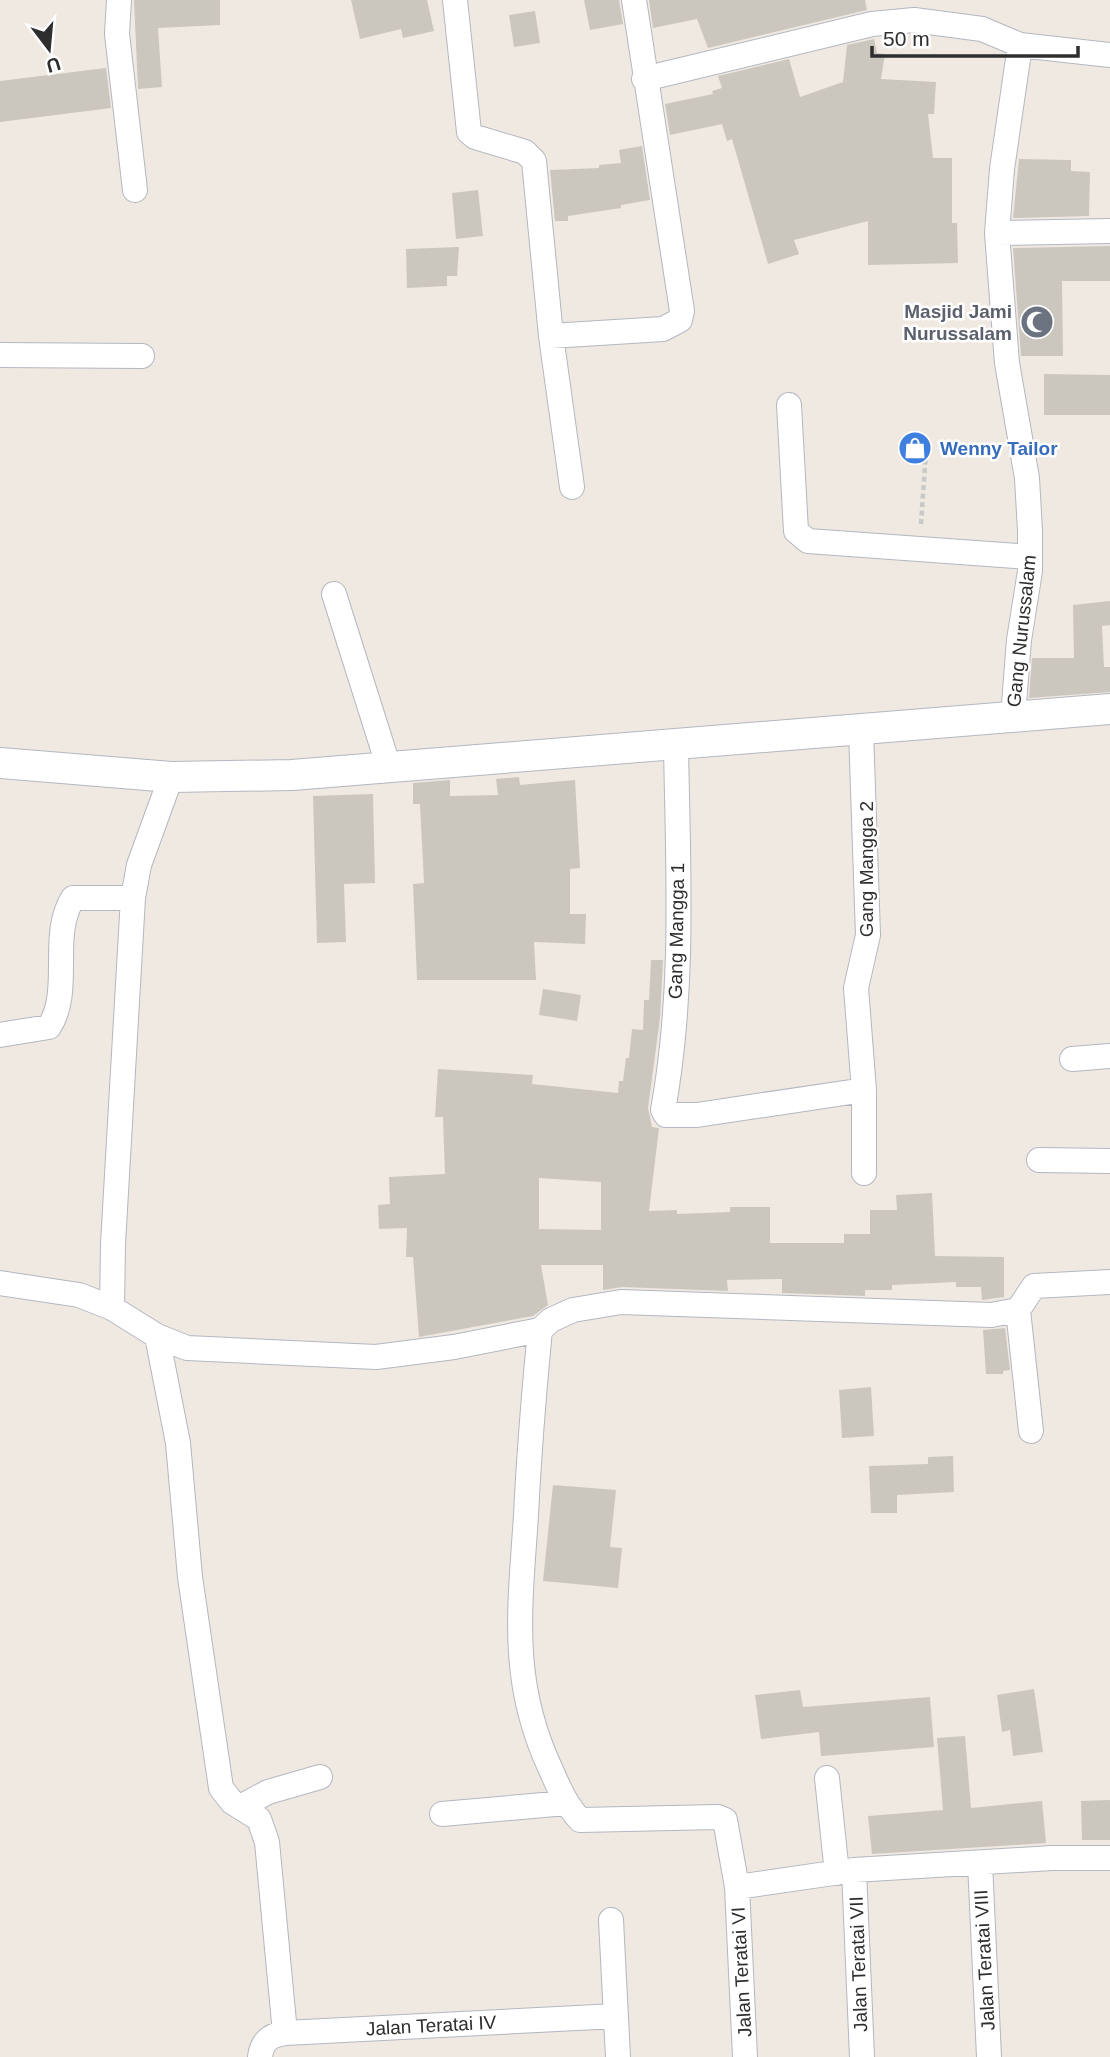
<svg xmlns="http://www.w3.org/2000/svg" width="1110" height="2057" font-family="Helvetica,sans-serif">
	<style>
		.building { fill: #cbc7bf; fill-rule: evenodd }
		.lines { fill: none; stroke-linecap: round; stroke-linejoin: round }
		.minor-casing { stroke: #b4b7c1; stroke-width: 26 }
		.tertiary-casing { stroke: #b4b7c1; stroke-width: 32 }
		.path { stroke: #c9c9c9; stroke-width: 4.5; stroke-dasharray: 5 3.5; stroke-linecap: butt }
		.minor { stroke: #fff; stroke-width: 24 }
		.tertiary { stroke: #fff; stroke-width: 30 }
		.labels { text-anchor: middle; stroke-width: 5; stroke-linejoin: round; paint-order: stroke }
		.worship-label { font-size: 19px; font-weight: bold; fill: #5b616d; stroke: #fff; text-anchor: end }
		.shop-label { font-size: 19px; font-weight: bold; fill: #366cbe; stroke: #fff; text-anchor: start }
		.street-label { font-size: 19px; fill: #2e2e2e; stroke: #fff }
	</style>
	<rect width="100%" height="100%" fill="#efe9e1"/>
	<path class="building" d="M 134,0 L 220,0 L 220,25 L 158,28 L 162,87 L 138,89 Z
		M 351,0 L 427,0 L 434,31 L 403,38 L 401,29 L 360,39 Z
		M 584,0 L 619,0 L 623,24 L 590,30 Z
		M 649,0 L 865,0 L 867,10 L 708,48 L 697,19 L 653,28 Z
		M 535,11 L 540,43 L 514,47 L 509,15 Z
		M 874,39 L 877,53 L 885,54 L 881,79 L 936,82 L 934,114 L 928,114 L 933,158 L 952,158 L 952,223 L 957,223 L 958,263 L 868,265 L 868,221 L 794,240 L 799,254 L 768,264 L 732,139 L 727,141 L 722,124 L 670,135 L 665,104 L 713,94 L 712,91 L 722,88 L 718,76 L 789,59 L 800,97 L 843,82 L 847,45 Z
		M 106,68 L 111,108 L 0,122 L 0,81 Z
		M 642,146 L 650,200 L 621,205 L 621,208 L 568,216 L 568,221 L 555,221 L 550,170 L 599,168 L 599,165 L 621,163 L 619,150 Z
		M 1019,159 L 1071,160 L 1071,171 L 1090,172 L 1089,216 L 1013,218 Z
		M 478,190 L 483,236 L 456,239 L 452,193 Z
		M 1110,246 L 1110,281 L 1062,281 L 1063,356 L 1021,356 L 1013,248 Z
		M 459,247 L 457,276 L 447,276 L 447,286 L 407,288 L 406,249 Z
		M 1044,374 L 1110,375 L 1110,415 L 1044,415 Z
		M 1110,601 L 1110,625 L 1102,626 L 1104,667 L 1110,667 L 1110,692 L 1029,698 L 1032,658 L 1074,658 L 1073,605 Z
		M 519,777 L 520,785 L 575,780 L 580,868 L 570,869 L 570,914 L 586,914 L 585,944 L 534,942 L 536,980 L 417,980 L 413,884 L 424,883 L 420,804 L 413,804 L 413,783 L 450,780 L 450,796 L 498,795 L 496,779 Z
		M 373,794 L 375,883 L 344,884 L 346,942 L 317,943 L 313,796 Z
		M 651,960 L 663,960 L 660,1018 L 648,1108 L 652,1127 L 659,1128 L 649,1211 L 677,1210 L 677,1214 L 730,1212 L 730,1207 L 770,1207 L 770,1243 L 844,1243 L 844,1234 L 870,1234 L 870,1210 L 897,1210 L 896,1195 L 932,1193 L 935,1256 L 1004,1257 L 1004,1297 L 982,1300 L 981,1287 L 956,1287 L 956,1282 L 892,1285 L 892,1290 L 865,1290 L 865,1296 L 782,1293 L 782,1279 L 727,1280 L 728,1291 L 622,1287 L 603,1290 L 603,1265 L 541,1265 L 548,1305 L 533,1316 L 419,1337 L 413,1257 L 406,1257 L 407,1228 L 379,1229 L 378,1205 L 390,1204 L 389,1177 L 445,1174 L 443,1117 L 435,1117 L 438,1069 L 533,1075 L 532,1084 L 618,1093 L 619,1081 L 623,1081 L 626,1058 L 629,1058 L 632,1029 L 643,1030 L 644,1000 L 649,1000 ZM 539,1178 L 601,1182 L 601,1230 L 539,1229 Z
		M 543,989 L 581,995 L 577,1021 L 539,1015 Z
		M 1005,1328 L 1010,1370 L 1003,1371 L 1003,1374 L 986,1374 L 983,1330 Z
		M 871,1387 L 874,1436 L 842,1438 L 839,1390 Z
		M 953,1456 L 954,1492 L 897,1495 L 897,1513 L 871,1513 L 869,1466 L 928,1464 L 928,1457 Z
		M 553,1485 L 616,1490 L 610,1547 L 622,1548 L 618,1588 L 543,1581 Z
		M 1034,1689 L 1043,1752 L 1013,1756 L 1010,1730 L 1002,1732 L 997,1695 Z
		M 800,1690 L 803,1707 L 930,1697 L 934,1747 L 821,1756 L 819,1732 L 761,1739 L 755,1695 Z
		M 965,1736 L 971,1808 L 1042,1801 L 1046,1843 L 872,1854 L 868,1816 L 943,1810 L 937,1738 Z
		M 1110,1800 L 1110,1840 L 1082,1840 L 1081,1801 Z"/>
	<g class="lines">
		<defs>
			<path id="minor" d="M 119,0 L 117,34 L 135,190
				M 455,0 L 469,132 L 475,137 L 525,152 L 534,161 L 551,336 L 572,487
				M 644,79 L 872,24 L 914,20 L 982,29 L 1020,45 L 1110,55
				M 997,233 L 1110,231
				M 551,336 L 663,329 L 680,320 L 682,311 L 634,0
				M 0,355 L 142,356
				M 789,405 L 796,531 L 808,541 L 1030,557
				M 334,594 L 389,768
				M 1013,717 L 1019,640 L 1030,571 L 1030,531 L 1027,478 L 1007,363 L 997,233 L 1002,169 L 1020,45
				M 861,731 L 868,935 L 856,988 L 864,1090 L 864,1173
				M 676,746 C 678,867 685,990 663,1110 L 666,1115 L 697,1115 L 864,1090
				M 0,1035 L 49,1027 C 73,990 49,936 73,898 L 133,898
				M 1072,1059 L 1110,1056
				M 1039,1160 L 1110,1161
				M 0,1283 L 79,1295 L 112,1308 L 157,1336 L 187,1348 L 376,1357 L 454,1347 L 540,1330 L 551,1320 L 573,1310 L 621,1302 L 991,1315 L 1018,1310 L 1034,1286 L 1110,1282
				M 112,1308 L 113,1244 L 133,898 L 139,865 L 171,777
				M 1018,1310 L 1031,1431
				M 540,1330 C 534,1392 529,1453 526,1515 C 520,1609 509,1681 551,1770 C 559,1788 566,1805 580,1820 L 718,1817 L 725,1820 L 737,1887 L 745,2057
				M 157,1336 L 178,1443 L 190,1577 L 221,1788 L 232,1802 L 259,1819 L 267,1842 L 285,2033
				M 827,1778 L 837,1873
				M 242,1806 L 268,1792 L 320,1777
				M 442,1814 L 566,1803
				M 980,1863 L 989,2057
				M 854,1870 L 862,2057
				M 737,1887 L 854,1870 L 1052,1858 L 1110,1858
				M 611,1920 L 618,2057
				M 260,2057 C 262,2041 270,2035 285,2033 L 616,2016"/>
			<path id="tertiary" d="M 0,763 L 171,777 L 292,775 L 1110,709"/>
		</defs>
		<use href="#minor" class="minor-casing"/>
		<use href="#tertiary" class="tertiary-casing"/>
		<path class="path" d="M 921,524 L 926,452"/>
		<use href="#minor" class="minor"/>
		<use href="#tertiary" class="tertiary"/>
	</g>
	<defs>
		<symbol id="mosque-disc" viewBox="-11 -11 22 22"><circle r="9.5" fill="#6b7280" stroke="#fff"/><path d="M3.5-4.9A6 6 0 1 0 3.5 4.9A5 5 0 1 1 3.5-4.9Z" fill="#fff"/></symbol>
		<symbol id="shop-disc" viewBox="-11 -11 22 22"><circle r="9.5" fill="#3f7fe0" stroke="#fff"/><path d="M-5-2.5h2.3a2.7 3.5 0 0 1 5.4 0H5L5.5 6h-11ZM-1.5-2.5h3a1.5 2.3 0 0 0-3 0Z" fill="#fff"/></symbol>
	</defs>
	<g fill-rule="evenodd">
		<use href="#mosque-disc" x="1018" y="303" width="38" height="38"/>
		<use href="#shop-disc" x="896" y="429" width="38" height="38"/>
	</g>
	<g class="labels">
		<g class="worship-label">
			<text x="1012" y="318">Masjid Jami<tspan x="1012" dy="22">Nurussalam</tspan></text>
		</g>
		<g class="shop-label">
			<text x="940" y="455">Wenny Tailor</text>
		</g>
		<g class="street-label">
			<text transform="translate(1021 631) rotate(-84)" y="7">Gang Nurussalam</text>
			<text transform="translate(866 869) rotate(-90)" y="7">Gang Mangga 2</text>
			<text transform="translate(676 931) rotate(-89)" y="7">Gang Mangga 1</text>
			<text transform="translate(984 1960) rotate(-93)" y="7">Jalan Teratai VIII</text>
			<text transform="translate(858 1964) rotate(-92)" y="7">Jalan Teratai VII</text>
			<text transform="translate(741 1972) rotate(-93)" y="7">Jalan Teratai VI</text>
			<text transform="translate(431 2025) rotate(-3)" y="7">Jalan Teratai IV</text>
		</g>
	</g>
	<g transform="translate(49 49) rotate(164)" stroke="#ffffff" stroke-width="5" paint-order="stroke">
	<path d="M0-5L12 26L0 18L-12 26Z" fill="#2e2e2e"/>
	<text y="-10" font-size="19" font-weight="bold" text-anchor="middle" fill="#2e2e2e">U</text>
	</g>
	<path d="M872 46v10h206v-10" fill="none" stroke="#2e2e2e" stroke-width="3.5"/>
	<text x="883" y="46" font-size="21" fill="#2e2e2e" stroke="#ffffff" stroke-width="5" paint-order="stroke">50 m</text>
</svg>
